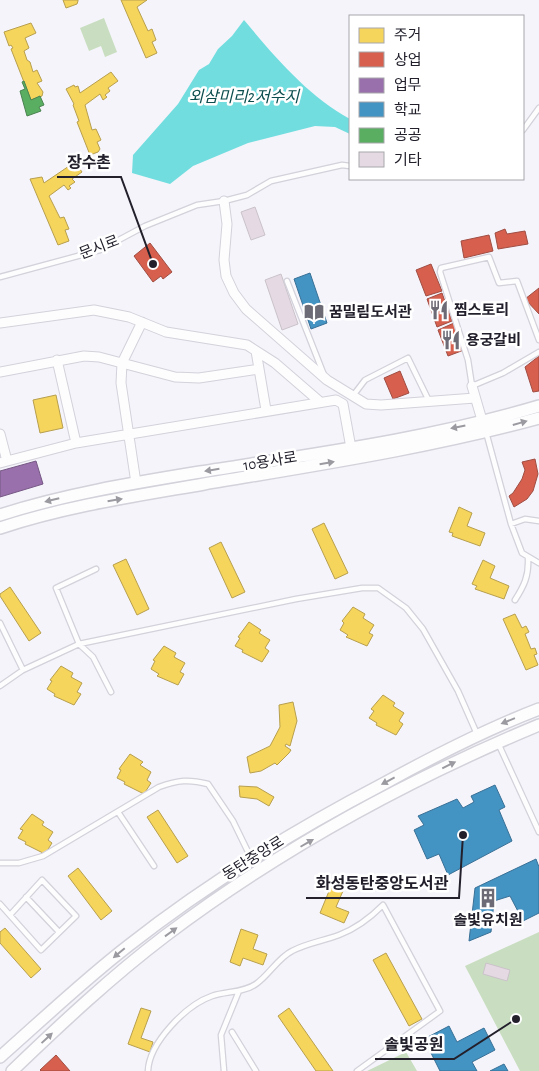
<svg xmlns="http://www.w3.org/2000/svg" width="539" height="1071" font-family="'Alegreya Sans','Noto Sans KR',sans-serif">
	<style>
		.green { fill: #c9dec0 }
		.water { fill: #71dddf }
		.homes { fill: #f6d55c; stroke: #b79f4e }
		.shops { fill: #d6604d; stroke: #a04d43 }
		.offices { fill: #9970ab; stroke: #765885 }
		.schools { fill: #4393c3; stroke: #397096 }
		.public { fill: #5aae61; stroke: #4a8351 }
		.building { fill: #e5dae3; stroke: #cac2c9 }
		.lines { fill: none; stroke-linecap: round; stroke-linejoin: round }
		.service-casing { stroke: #d3d1da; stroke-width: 7 }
		.minor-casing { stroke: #d3d1da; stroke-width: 11 }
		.tertiary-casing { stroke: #d3d1da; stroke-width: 14 }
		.service { stroke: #fefdfe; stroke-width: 4.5 }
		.minor { stroke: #fefdfe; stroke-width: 9 }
		.tertiary { stroke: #fefdfe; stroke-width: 11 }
		.oneway { fill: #9b9aa0 }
		.labels { text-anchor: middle; stroke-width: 5; stroke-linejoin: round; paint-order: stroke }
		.street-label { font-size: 15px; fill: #23202c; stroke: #fff }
		.poi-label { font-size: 15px; font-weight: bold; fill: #23202c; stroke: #fff; text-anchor: start }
		.water-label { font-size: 16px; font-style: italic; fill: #0c4e4e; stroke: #fff }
		.leader { fill: none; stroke: #23202c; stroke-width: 2 }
		.callout-dot { fill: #23202c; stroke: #fff; stroke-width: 2 }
		.callout-label { font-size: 16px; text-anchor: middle; font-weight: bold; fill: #23202c; stroke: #fff; stroke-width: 5; stroke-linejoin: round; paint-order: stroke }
	</style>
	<rect width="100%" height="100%" fill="#f5f4fa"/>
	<path class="green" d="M 104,18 L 117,52 L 105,57 L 101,46 L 89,51 L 80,28 Z
		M 539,932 L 539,1071 L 520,1071 L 465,966 Z
		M 406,1052 L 417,1071 L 367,1071 Z"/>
	<path class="water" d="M 244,20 C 275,57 308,96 350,119 L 350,134 L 335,127 L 315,126 L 248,143 L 193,166 L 170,184 L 132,173 L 133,155 L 178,104 L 199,70 L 209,64 L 218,49 L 232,36 Z"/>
	<path class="homes" d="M 63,0 L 78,0 L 78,1 L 77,4 L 66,8 Z
		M 121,0 L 147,0 L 137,7 L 148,31 L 152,29 L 156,40 L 152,42 L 157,53 L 146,58 Z
		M 31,23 L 36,33 L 25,38 L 29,48 L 24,51 L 27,60 L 30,62 L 33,72 L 37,70 L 42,81 L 37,83 L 43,92 L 42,96 L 31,100 L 11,49 L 13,48 L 11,45 L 9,46 L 4,32 Z
		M 111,72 L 118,81 L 108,88 L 110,91 L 105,95 L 107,97 L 103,100 L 100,94 L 85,105 L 92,130 L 96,129 L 101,140 L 97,142 L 100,149 L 98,152 L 90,155 L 77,122 L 79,121 L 73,105 L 74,104 L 66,89 L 74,85 L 75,87 L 78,86 L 80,93 Z
		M 75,162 L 82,172 L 72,179 L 75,182 L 69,186 L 71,188 L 68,190 L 64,185 L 49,196 L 60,218 L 64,217 L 69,229 L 65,230 L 69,241 L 58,245 L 30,179 L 42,177 L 44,183 Z
		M 56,395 L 63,428 L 40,433 L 33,400 Z
		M 459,507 L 472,513 L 467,526 L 485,533 L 480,546 L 452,536 L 453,533 L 449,532 Z
		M 324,523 L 348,573 L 335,579 L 312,529 Z
		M 221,542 L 245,592 L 232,598 L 209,548 Z
		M 126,559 L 149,609 L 137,615 L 113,565 Z
		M 483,560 L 495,566 L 490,578 L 509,586 L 504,599 L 475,589 L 477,586 L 472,584 Z
		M 10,587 L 41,633 L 29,641 L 0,596 L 0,594 Z
		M 353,607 L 365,614 L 363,618 L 374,625 L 369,633 L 373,635 L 367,646 L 346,637 L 348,635 L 340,630 L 344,623 L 342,621 Z
		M 515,614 L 522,628 L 526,626 L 529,632 L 525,634 L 531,649 L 535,648 L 537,654 L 534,655 L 538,665 L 526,670 L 503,619 Z
		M 249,622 L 261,630 L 259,633 L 270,640 L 265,648 L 269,651 L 262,662 L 242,652 L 243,650 L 235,646 L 240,638 L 238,637 Z
		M 164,646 L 176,653 L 174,657 L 185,663 L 180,672 L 184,674 L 178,685 L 157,676 L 159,674 L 151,669 L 155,661 L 153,660 Z
		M 61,666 L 73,673 L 71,677 L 82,683 L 77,692 L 81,694 L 74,705 L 54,696 L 55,694 L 47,689 L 52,681 L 50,680 Z
		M 383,695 L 395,703 L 393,706 L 404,713 L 399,721 L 403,724 L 396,735 L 376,725 L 377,723 L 369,718 L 374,711 L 371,709 Z
		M 293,702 L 297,721 L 290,746 L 286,744 L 285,746 L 291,750 L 289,753 L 277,765 L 275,763 L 261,771 L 250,773 L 247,757 L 270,746 L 280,727 L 279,705 Z
		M 130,754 L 143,762 L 140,765 L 151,772 L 147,780 L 151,783 L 144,794 L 124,784 L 125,782 L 117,778 L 121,770 L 119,769 Z
		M 239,786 L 257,787 L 274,797 L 269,806 L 257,799 L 240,797 Z
		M 158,810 L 188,856 L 177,863 L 147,817 Z
		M 32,814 L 44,822 L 42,825 L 53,832 L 48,840 L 52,843 L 45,854 L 25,844 L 26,842 L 18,838 L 23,830 L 20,829 Z
		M 78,868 L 112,911 L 101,920 L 68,876 Z
		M 334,879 L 346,884 L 336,907 L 349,912 L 344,923 L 320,913 Z
		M 5,928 L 41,969 L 31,978 L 0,943 L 0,932 Z
		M 241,929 L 258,935 L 253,949 L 267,954 L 263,965 L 243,958 L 240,966 L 230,962 Z
		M 386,953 L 422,1019 L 409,1026 L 373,960 Z
		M 141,1008 L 151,1011 L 141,1038 L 153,1042 L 150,1052 L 128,1044 Z
		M 289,1008 L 333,1071 L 316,1071 L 278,1016 Z"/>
	<path class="shops" d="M 505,229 L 507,234 L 525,231 L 528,244 L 498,249 L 495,233 Z
		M 489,235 L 493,251 L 464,258 L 461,241 Z
		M 150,243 L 172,272 L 163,279 L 161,276 L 153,282 L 134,256 Z
		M 431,264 L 442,291 L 426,296 L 416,270 Z
		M 539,288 L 539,314 L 525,299 Z
		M 442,293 L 452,321 L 437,327 L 427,299 Z
		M 454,323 L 464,350 L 448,356 L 438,330 Z
		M 539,356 L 539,391 L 533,392 L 525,367 Z
		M 400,371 L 409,393 L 393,399 L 384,378 Z
		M 535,459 L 538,474 L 533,491 L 527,499 L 514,507 L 509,496 L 513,493 L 522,479 L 525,470 L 522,462 Z
		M 56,1055 L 70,1071 L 41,1071 L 40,1070 Z"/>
	<path class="offices" d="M 36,461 L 43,484 L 0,497 L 0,471 Z"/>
	<path class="schools" d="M 310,273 L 327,323 L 311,329 L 294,279 Z
		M 495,785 L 505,807 L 499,810 L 512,841 L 448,875 L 439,854 L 427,859 L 414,830 L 424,825 L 418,816 L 457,799 L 463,808 L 474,802 L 471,796 Z
		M 536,859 L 539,867 L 539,913 L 523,921 L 510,896 L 494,901 L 491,932 L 469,941 L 475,888 Z
		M 449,1026 L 457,1042 L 484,1028 L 495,1050 L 472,1062 L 477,1071 L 440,1071 L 424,1039 Z
		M 504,1064 L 508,1071 L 490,1071 Z"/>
	<path class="public" d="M 24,81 L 31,100 L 40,96 L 44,105 L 39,107 L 41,111 L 27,116 L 20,91 L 25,89 L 22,82 Z"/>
	<path class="building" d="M 255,207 L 265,235 L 251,240 L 241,212 Z
		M 281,274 L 298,324 L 282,330 L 265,280 Z
		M 486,963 L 510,970 L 507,981 L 483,974 Z"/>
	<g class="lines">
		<defs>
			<path id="service" d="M 523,130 L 539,108
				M 0,277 L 100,250 L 145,226 L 197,205 L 224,201 L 247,195 L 271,181 L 342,165 L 350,166
				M 287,281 L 324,375
				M 539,340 L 517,281 L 499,283 L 489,257 L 441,268 L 440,272 L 468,360 L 472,386 L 503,373 L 539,352
				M 352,397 L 365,380 L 408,358 L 429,401
				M 486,432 L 511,524 L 522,553 L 539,563
				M 511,524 L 525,519 L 539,521
				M 96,569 L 56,588 L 79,644 L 93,657 L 111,692
				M 515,600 C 524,586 529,576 528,558
				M 0,623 L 23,670
				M 0,686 L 23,670 L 79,644 L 296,599 L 362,588 L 378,588 L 406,608 L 423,629 L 458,691 L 477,734
				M 498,743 L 539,832
				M 118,812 L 154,866
				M 0,863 L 19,863 L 43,856 L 159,787 C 178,780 189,779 208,784 L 233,821 L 251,858
				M 26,897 L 59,932
				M 0,904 L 41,950 L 76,916 L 42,880 L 10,915
				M 232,1032 L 256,1071
				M 148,1071 C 149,1043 186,1005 212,996 C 226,991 243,993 256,984 C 269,975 278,958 292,951 C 307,943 323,941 339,935 C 355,929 371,917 383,905 L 440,1011 L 357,1071
				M 224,1071 L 221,1035 L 239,991"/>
			<path id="minor" d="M 224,201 L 227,224 L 224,260 L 226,276 L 234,293 L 246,309 L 327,380 L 366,404 L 381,405 L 475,398
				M 0,323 L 94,310 L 129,317 L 166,332 L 247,345 L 275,363 L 319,401
				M 256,351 L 266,410
				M 57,360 L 76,443
				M 0,372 L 84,356 L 99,357 L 175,377 L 199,378 L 259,369
				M 472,386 L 484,427
				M 0,434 L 7,461
				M 0,463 L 76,443 L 336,400 L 343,404 L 351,448
				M 136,483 L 121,383 L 122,363 L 142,322"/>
			<path id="tertiary" d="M 0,515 C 65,494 133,483 200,472 C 314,454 429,439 539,406
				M 0,528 C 67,506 135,496 204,484 C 316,465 429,448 539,418
				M 0,1057 C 42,1020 84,980 128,946 C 208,883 293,831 383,784 C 434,756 484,730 539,709
				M 12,1071 C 61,1024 111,977 165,936 C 279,850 407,780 539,725"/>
		</defs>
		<use href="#service" class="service-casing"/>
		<use href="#minor" class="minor-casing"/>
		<use href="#tertiary" class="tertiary-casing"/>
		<use href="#service" class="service"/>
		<use href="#minor" class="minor"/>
		<use href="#tertiary" class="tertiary"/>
	</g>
	<defs><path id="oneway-solid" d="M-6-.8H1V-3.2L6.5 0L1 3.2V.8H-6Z" transform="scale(1.25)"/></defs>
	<g class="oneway">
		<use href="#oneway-solid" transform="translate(520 423) rotate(-16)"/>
		<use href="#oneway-solid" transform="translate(458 427) rotate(169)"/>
		<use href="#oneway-solid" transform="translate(327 463) rotate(-10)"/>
		<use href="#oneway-solid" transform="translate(212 470) rotate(171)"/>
		<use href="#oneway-solid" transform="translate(52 500) rotate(166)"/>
		<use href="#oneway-solid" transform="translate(115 500) rotate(-9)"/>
		<use href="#oneway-solid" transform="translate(508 721) rotate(158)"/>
		<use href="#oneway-solid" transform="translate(449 765) rotate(-26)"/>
		<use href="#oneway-solid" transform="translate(388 781) rotate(152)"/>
		<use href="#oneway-solid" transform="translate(307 843) rotate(-30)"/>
		<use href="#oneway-solid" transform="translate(171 932) rotate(-36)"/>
		<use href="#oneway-solid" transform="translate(119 953) rotate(140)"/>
		<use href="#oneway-solid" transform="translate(47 1038) rotate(-43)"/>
	</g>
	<defs>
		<symbol id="restaurant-bare" viewBox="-9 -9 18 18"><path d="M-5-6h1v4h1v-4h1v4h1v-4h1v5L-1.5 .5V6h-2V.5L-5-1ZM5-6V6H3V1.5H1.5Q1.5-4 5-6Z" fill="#6c6a74" stroke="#fff" stroke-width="2.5" paint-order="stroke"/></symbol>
		<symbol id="library-bare" viewBox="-9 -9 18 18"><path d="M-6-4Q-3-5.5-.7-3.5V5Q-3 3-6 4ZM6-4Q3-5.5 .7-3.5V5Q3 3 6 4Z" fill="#6c6a74" stroke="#fff" stroke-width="2.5" paint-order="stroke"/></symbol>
		<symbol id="building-bare" viewBox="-9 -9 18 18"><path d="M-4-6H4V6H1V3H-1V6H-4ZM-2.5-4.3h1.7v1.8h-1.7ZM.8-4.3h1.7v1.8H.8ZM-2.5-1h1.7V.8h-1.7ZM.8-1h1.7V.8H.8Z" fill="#6c6a74" stroke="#fff" stroke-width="2.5" paint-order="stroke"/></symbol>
	</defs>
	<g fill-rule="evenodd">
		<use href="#restaurant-bare" x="425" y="296" width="28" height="28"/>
		<use href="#library-bare" x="300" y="298" width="28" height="28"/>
		<use href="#restaurant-bare" x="437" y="326" width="28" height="28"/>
		<use href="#building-bare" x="474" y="884" width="28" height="28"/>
	</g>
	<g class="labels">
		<g class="street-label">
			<text transform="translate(99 247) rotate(-21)" y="5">문시로</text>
			<text transform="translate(270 461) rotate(-9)" y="5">10용사로</text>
			<text transform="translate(253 858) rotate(-32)" y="5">동탄중앙로</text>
		</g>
		<g class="poi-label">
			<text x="454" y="315">찜스토리</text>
			<text x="329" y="317">꿈밀림도서관</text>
			<text x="466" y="345">용궁갈비</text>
			<text x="488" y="925" text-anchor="middle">솔빛유치원</text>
		</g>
		<g class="water-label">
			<text x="244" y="102">외삼미리2저수지</text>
		</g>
	</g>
	<path class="leader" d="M153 264L121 177H57M463 835L459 898H306M516 1019L454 1059H375"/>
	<g class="callout-dot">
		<circle cx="153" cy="264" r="5"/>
		<circle cx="463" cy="835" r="5"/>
		<circle cx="516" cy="1019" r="5"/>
	</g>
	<g class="callout-label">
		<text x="89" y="168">장수촌</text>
		<text x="382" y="889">화성동탄중앙도서관</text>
		<text x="414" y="1050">솔빛공원</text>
	</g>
	<rect x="349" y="15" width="175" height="165" fill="#ffffff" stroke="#a7a6ab"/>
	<rect x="359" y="28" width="25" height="15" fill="#f6d55c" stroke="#a7a6ab"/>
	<text x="394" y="40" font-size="15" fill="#23202c">주거</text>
	<rect x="359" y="52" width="25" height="15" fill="#d6604d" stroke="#a7a6ab"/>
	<text x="394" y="65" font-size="15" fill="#23202c">상업</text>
	<rect x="359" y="78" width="25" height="15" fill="#9970ab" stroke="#a7a6ab"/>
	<text x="394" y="90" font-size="15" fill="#23202c">업무</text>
	<rect x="359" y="102" width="25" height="15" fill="#4393c3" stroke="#a7a6ab"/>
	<text x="394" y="115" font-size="15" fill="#23202c">학교</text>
	<rect x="359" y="128" width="25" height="15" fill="#5aae61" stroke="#a7a6ab"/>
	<text x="394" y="140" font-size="15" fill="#23202c">공공</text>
	<rect x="359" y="152" width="25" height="15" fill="#e5dae3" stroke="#a7a6ab"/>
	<text x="394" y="165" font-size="15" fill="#23202c">기타</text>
</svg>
